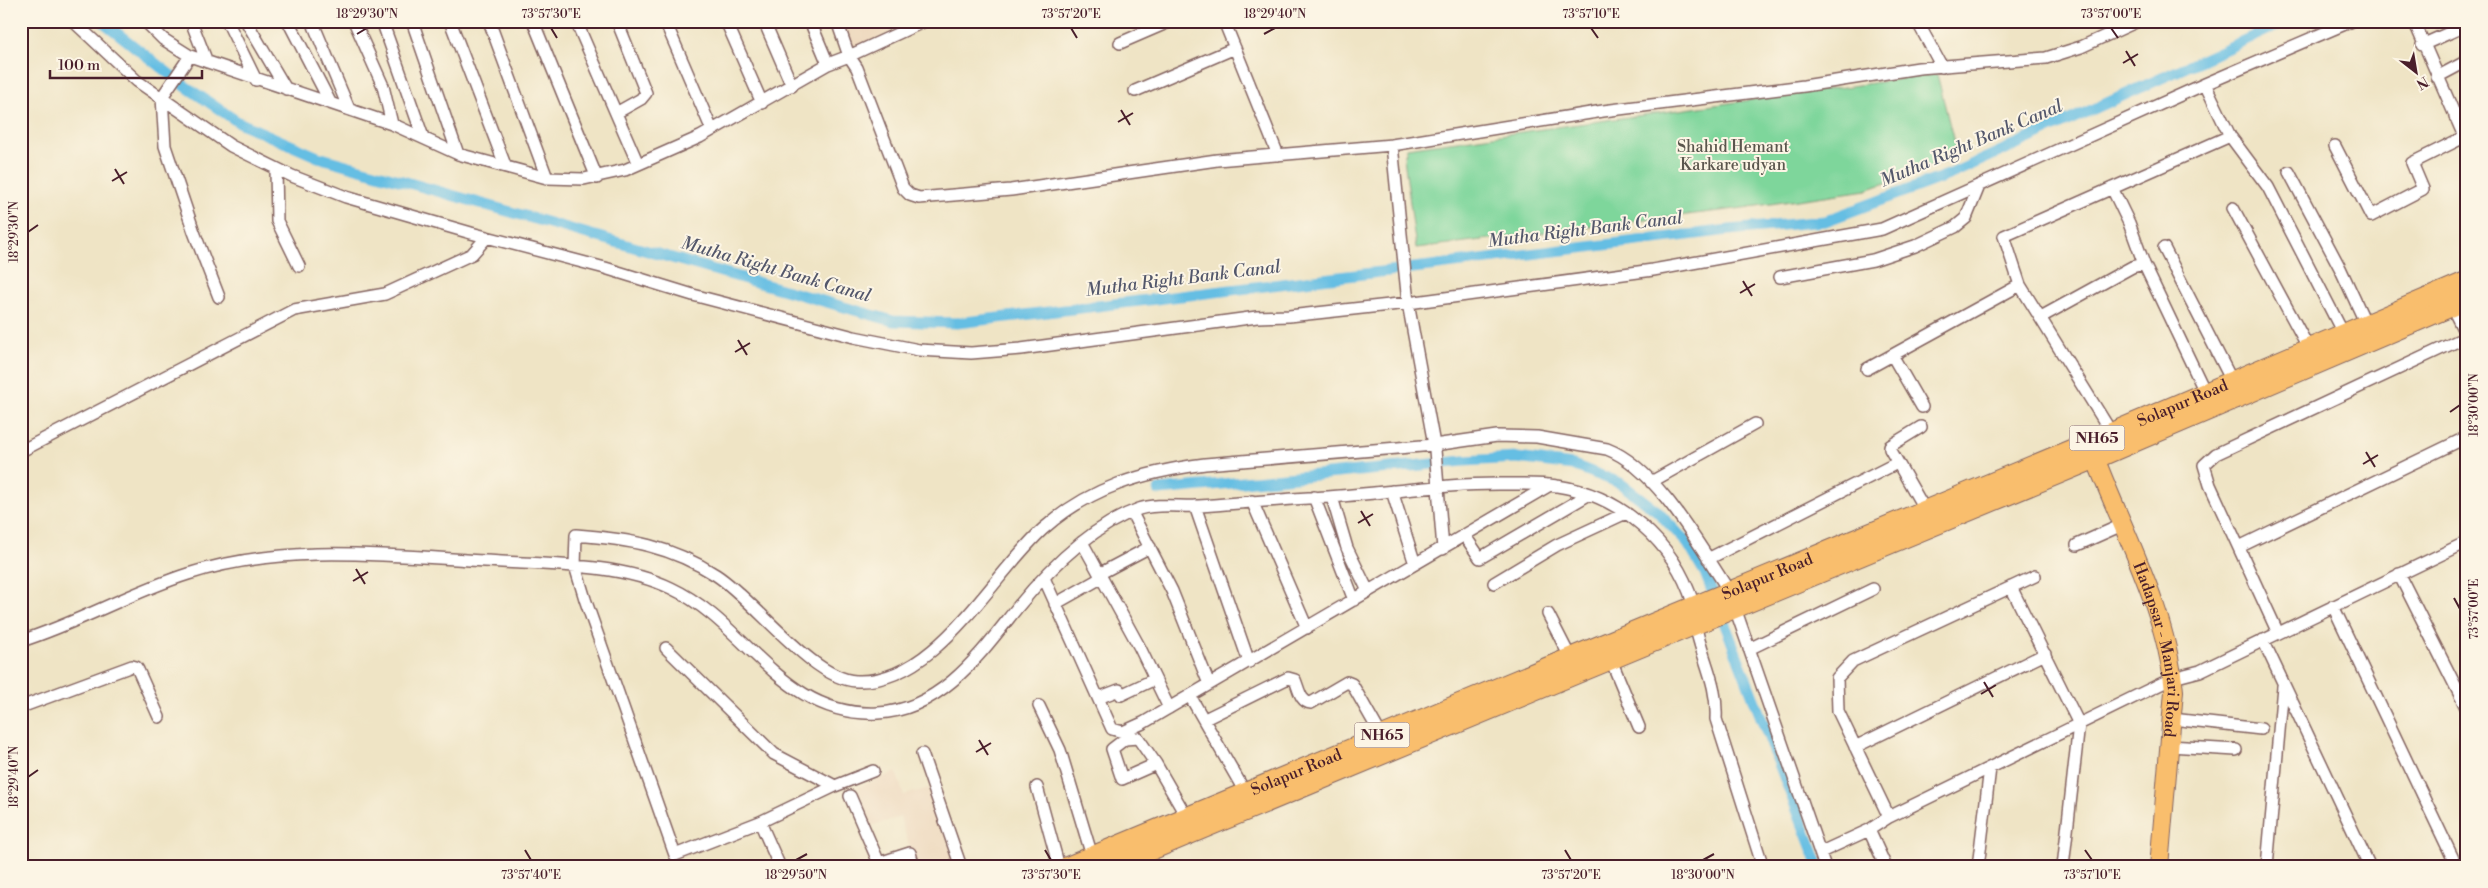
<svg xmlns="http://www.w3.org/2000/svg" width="2488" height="888" font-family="'Libre Bodoni',serif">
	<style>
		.built { fill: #edd7bb }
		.green { fill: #7ed69b; stroke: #647a63 }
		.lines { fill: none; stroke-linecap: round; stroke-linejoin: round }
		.canal { stroke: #65bee3; stroke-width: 11 }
		.minor-casing { stroke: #846461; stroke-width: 14 }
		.primary-casing { stroke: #846461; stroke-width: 20 }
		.trunk-casing { stroke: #846461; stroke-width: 21 }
		.minor { stroke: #fff; stroke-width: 11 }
		.primary { stroke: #f9be6d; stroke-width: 18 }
		.trunk { stroke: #f9be6d; stroke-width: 19 }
		.ticks { fill: none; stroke: #4a1f2b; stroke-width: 2 }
		.labels { text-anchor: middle; stroke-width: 4; stroke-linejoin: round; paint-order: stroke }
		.shield { fill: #fcf5e5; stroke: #7f5f63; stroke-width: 1 }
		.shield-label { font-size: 15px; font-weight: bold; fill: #4a1f2b }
		.park-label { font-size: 16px; fill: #5a564d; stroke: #fcf5e5 }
		.street-label { font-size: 16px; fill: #4a1f2b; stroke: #fcf5e5 }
		.water-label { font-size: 18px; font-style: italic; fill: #53576b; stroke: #fcf5e5 }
		.neatline { fill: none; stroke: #4a1f2b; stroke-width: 2 }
		.ticks-label { font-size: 12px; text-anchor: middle; fill: #4a1f2b }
	</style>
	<rect width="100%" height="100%" fill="#fcf5e5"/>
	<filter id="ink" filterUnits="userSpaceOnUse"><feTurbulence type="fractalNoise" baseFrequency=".02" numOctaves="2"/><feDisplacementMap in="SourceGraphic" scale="10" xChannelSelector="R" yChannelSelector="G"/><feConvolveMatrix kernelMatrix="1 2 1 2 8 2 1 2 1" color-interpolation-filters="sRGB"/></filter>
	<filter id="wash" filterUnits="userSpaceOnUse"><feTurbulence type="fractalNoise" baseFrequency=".0096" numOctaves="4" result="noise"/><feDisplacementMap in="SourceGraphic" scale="20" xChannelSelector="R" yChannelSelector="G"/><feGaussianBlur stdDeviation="1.12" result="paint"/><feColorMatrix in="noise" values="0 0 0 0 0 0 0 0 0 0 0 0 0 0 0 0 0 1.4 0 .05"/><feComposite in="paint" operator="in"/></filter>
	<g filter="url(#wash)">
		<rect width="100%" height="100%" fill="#efe4c5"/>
		<path class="built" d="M 842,21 L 914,21 L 852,50 Z
			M 896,772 L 904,795 L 929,788 L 957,867 L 916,867 L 900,817 L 871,826 L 858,787 Z"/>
		<path class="green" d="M 1937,74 L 1956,150 L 1952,158 L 1944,162 L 1866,190 L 1736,209 L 1416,248 L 1404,158 L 1407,148 Z"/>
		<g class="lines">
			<path class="canal" d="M 102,21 L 182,84 L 238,122 L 318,157 L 893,321 L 957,323 L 1729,230 L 1825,221 L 1951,174 L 2287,21
				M 1159,490 L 1464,461 L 1517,458 L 1573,465 L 1620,483 L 1657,511 L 1688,544 L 1705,573 L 1819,867"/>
		</g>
	</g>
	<g filter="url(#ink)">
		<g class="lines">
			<defs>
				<path id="minor" d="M 73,21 L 137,81 L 231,146 L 292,176 L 346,197 L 471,233 L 605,268 L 693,295 L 854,337 L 919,350 L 971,353 L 1021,349 L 1257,317 L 1289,316 L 1408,303 L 1653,270 L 1882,229 L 2205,84 L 2352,21
					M 145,21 L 163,39 L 190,56 L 392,124 L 458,154 L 547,178 L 584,179 L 625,170 L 700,137 L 828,64 L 849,56 L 857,68 L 903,188 L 910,195 L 919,198 L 1011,190 L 1217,160 L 1392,145 L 1603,111 L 1804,86 L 1919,68 L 2046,58 L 2081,47 L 2138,21
					M 191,21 L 207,62
					M 227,21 L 256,80
					M 246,21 L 286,89
					M 288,21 L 330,102
					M 312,21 L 349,109
					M 354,21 L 383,86 L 392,124
					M 382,21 L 423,137
					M 412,21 L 458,154
					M 450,21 L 505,165
					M 489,21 L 547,178
					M 533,21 L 597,178
					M 576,21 L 638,164
					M 665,21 L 712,130
					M 726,21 L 762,103
					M 764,21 L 792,86
					M 810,21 L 828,64
					M 837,21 L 849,56 L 925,21
					M 1224,21 L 1278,155
					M 1917,21 L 1942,67
					M 2414,21 L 2467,143
					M 1120,43 L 1171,21
					M 2422,45 L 2467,25
					M 190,56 L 162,97 L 165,146 L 194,232 L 219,297
					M 2437,77 L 2467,61
					M 2205,84 L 2230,136 L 2268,187 L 2343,333
					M 1135,91 L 1235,48
					M 616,113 L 641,99 L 646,93 L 617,21
					M 2455,117 L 2467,111
					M 1392,145 L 1408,303 L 1435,450 L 1443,549
					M 2335,146 L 2371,216 L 2423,189 L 2412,163 L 2464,137
					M 276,169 L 277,221 L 299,266
					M 2289,172 L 2340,268 L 2366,324
					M 2112,188 L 2129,223 L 2144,264 L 2205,392
					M 2233,208 L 2308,347
					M 2164,248 L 2232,381
					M 1780,277 L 1873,260 L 1915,246 L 1955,227 L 1966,218 L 1979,186
					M 2452,307 L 2467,337
					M 2041,317 L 2132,267 L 2144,264
					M 1892,355 L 1922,407
					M 1867,369 L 2020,285
					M 1921,427 L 1890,446 L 1890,449 L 1925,510
					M 2111,432 L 2020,285 L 2004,236 L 2230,136
					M 21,451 L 294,310 L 385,294 L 472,254 L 487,237
					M 1651,482 L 1755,424
					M 1392,491 L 1415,564
					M 1314,497 L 1354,600
					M 1332,497 L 1347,548 L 1368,591
					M 1252,501 L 1307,628
					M 1195,506 L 1249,662
					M 1132,513 L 1172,591 L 1209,684
					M 1465,536 L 1480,558 L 1588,495
					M 1082,542 L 1140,648 L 1169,708
					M 2077,545 L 2122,525
					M 2239,547 L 2467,437
					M 1708,559 L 1897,463
					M 1099,574 L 1150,547
					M 2399,574 L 2467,709
					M 1044,578 L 1112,729 L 1123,732 L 1143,723 L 1550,485
					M 1494,583 L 1557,545 L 1626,513
					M 2011,587 L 2079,724 L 2063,867
					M 1055,604 L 1101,578
					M 2333,606 L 2457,867
					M 1735,608 L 1825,867
					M 1548,614 L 1570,657
					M 2278,633 L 2210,485 L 2204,465 L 2216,454 L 2466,337
					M 2263,640 L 2370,867
					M 21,641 C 78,623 131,592 188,574 C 284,543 385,555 485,561 C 543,565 617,562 671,588 C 748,624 782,718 878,713 C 941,710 981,653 1017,608 C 1048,570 1091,526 1139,509 C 1157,503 1180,507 1199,506 C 1242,503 1285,499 1328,497 C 1388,493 1447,483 1507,484 C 1524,484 1541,483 1557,486 C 1620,495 1674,542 1693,603 C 1696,612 1694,614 1695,623 C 1701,658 1718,682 1716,719 L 1763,867
					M 666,648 L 774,754 L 835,786
					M 1749,649 L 1873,589
					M 1611,660 L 1639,727
					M 1190,696 L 1245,792
					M 1098,698 L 1119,690 L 1121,695 L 1155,679
					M 1039,706 L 1060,750 L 1092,856
					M 21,707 L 132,666 L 136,667 L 138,670 L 159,717
					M 1205,719 L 1288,678 L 1295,680 C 1299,689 1300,702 1311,703 L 1347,682 L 1352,684 L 1381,735
					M 2172,719 L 2261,729
					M 2169,746 L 2236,750
					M 1855,747 L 2045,654
					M 922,754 L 961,867
					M 1156,764 L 1122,779 L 1112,749 L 1125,739 L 1138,738 L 1156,764 L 1186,816
					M 873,771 L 835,786 L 760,822 L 675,855 L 585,599 L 575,566 L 576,535 C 629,539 671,546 716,575 C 755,600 812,679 856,681 C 935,685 991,576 1043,529 C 1090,487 1144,472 1205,464 L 1434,445 L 1497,436 L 1537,437 L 1607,449 C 1657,468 1700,547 1729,591
					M 1037,787 L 1059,867
					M 850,796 L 879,863 L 910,853 L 914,867
					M 1889,817 L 1838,711 L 1837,678 L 1853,661 L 2035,576
					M 760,822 L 780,867
					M 1869,830 L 1886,867
					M 1821,852 L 1869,830 L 1889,817 L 2173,678 L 2200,671 L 2467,542
					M 1978,867 L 1990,768
					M 2267,867 L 2283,686"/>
				<g id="primary">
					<path id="s1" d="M 2091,447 C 2120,527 2166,605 2174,691 L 2159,867"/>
				</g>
				<g id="trunk">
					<path id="s2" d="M 1066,867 L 2089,442 L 2467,281"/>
					<path d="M 1111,867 L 2095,459 L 2467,300"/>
				</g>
			</defs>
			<use href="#minor" class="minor-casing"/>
			<use href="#primary" class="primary-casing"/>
			<use href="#trunk" class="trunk-casing"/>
			<use href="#minor" class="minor"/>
			<use href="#primary" class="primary"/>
			<use href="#trunk" class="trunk"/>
		</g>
	</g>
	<path class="ticks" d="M 551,28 L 557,38M 1071,28 L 1077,38M 1591,28 L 1598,38M 2111,28 L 2118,38M 357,34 L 367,28M 1264,34 L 1275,28M 2126,51 L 2135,66M 2123,63 L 2138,54M 1121,110 L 1130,125M 1118,122 L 1133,113M 115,169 L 124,184M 112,181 L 127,172M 28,232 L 38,225M 1743,281 L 1752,296M 1740,293 L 1755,284M 738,340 L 747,355M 735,352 L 750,343M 2450,412 L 2460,405M 2366,452 L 2375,467M 2363,464 L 2378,455M 1361,511 L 1370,526M 1358,523 L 1373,514M 356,569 L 365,584M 353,581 L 368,572M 2454,598 L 2460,609M 1984,682 L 1993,697M 1981,694 L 1996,685M 979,740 L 988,755M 976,752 L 991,743M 28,777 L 38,770M 525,850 L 531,860M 1045,850 L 1051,860M 1565,850 L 1571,860M 2085,850 L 2092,860M 796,860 L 807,854M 1703,860 L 1714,854"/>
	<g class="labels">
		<g class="shield">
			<rect x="2069.5" y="425.5" width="55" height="25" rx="4"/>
			<rect x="1354.5" y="722.5" width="55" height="25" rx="4"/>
		</g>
		<g class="shield-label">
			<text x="2097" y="443">NH65</text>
			<text x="1382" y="740">NH65</text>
		</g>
		<g class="park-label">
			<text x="1733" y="152">Shahid Hemant<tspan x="1733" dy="18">Karkare udyan</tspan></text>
		</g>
		<g class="street-label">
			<text dy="6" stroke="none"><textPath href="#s2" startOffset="1209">Solapur Road</textPath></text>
			<text dy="6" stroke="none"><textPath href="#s2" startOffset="759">Solapur Road</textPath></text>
			<text dy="6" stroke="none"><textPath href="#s1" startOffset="215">Hadapsar - Manjari Road</textPath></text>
			<text dy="6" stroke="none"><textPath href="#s2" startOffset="249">Solapur Road</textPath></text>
		</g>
		<g class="water-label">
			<text transform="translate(1971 143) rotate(-23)" y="6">Mutha Right Bank Canal</text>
			<text transform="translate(1585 229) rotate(-7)" y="6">Mutha Right Bank Canal</text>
			<text transform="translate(776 269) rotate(16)" y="6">Mutha Right Bank Canal</text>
			<text transform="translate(1183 278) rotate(-7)" y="6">Mutha Right Bank Canal</text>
		</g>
	</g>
	<rect width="2488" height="888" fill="none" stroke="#fcf5e5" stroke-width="55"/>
	<g transform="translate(2416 72) rotate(149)" stroke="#fcf5e5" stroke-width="4" paint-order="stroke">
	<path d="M0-4L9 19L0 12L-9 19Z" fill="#4a1f2b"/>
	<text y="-8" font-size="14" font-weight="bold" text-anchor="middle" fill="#4a1f2b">N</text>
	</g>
	<path d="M50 70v8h152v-8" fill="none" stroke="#4a1f2b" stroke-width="2.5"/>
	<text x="58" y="70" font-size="15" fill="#4a1f2b" stroke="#fcf5e5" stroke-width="4" paint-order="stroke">100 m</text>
	<rect x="28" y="28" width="2432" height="832" class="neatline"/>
	<g class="ticks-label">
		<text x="367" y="18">18°29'30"N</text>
		<text x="551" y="18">73°57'30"E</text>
		<text x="1071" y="18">73°57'20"E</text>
		<text x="1275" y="18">18°29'40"N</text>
		<text x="1591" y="18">73°57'10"E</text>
		<text x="2111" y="18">73°57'00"E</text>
		<text transform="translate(14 232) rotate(-90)" y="4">18°29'30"N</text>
		<text transform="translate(2474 405) rotate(-90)" y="4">18°30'00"N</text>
		<text transform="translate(2474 609) rotate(-90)" y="4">73°57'00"E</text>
		<text transform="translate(14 777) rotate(-90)" y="4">18°29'40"N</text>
		<text x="531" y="879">73°57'40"E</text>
		<text x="796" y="879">18°29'50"N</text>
		<text x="1051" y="879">73°57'30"E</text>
		<text x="1571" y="879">73°57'20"E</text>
		<text x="1703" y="879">18°30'00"N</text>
		<text x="2092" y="879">73°57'10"E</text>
	</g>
</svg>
